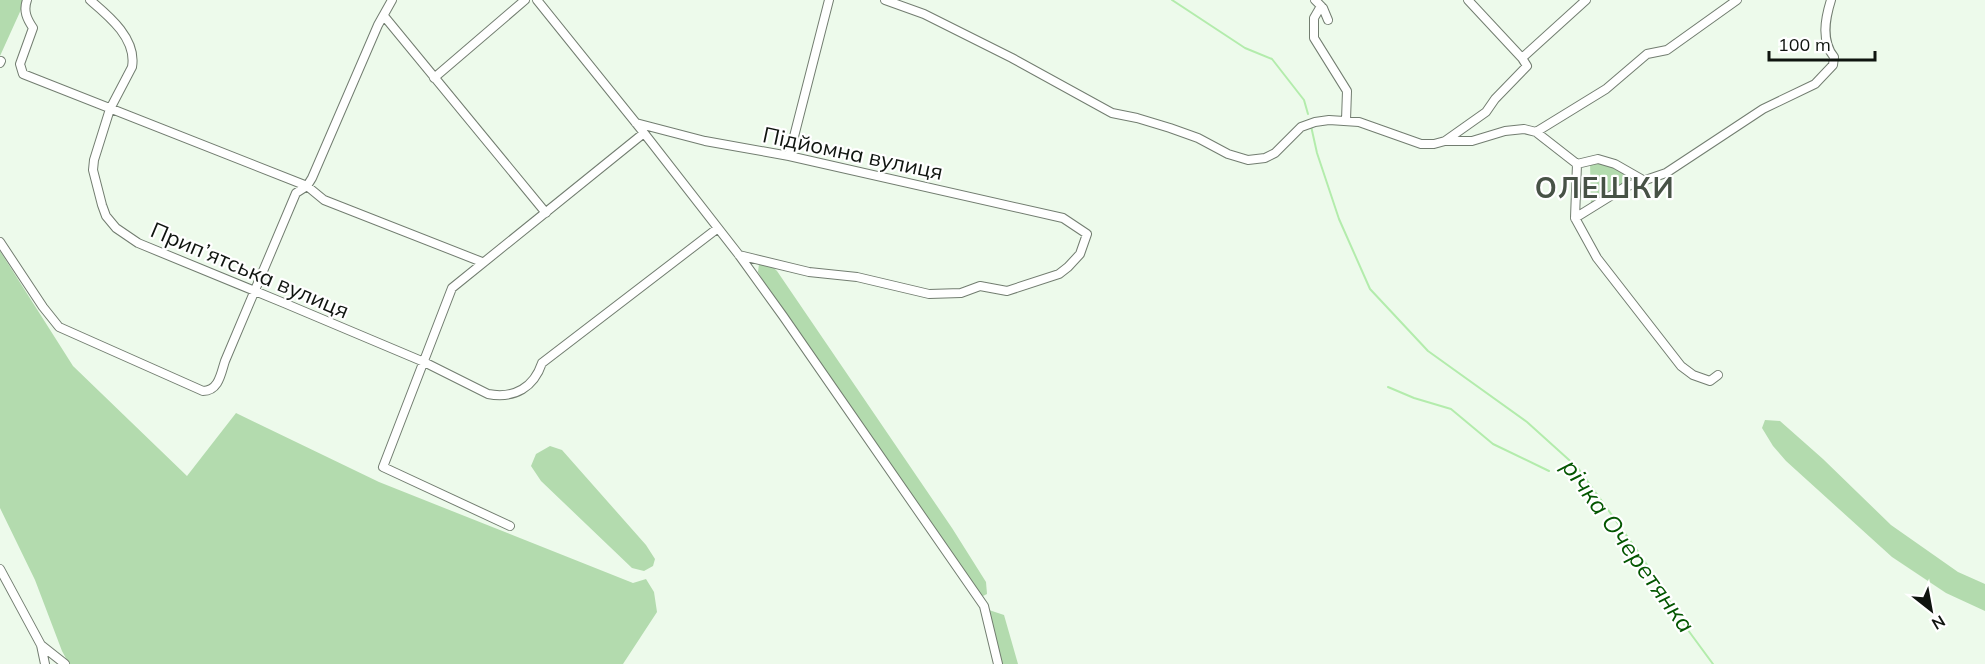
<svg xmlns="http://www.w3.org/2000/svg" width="1985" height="664" font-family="Mulish,sans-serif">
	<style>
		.green { fill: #b3dbae }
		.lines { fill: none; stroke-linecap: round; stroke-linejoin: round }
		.stream { stroke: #b3ecac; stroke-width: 2 }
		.minor-casing { stroke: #727d70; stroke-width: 10 }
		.minor { stroke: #fff; stroke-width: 8 }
		.labels { text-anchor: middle; stroke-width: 4.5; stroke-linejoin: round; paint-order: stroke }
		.street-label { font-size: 22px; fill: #0f140f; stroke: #fff }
		.water-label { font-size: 24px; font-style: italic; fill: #035600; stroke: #fff }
		.district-label { font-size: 28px; font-weight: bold; letter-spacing: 1.5px; fill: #475246; stroke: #fff }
	</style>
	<rect width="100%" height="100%" fill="#edfaeb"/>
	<path class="green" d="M 0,0 L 23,0 L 24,3 L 0,56 Z
		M 1598,159 L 1643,180 L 1591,207 L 1590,162 Z
		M 0,251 L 73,366 L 187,476 L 236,413 L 379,482 L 633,583 L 646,579 L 654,592 L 657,612 L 623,664 L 69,664 L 62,651 L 35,580 L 0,508 Z
		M 763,263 L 770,264 L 777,271 L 952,528 L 986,582 L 987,594 L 983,596 L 975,590 L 767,288 L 758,272 L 759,264 Z
		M 1765,420 L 1780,421 L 1823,459 L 1891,525 L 1958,572 L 1985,584 L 1985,611 L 1946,593 L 1892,557 L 1786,461 L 1773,446 L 1762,428 Z
		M 550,446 L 562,450 L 646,545 L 655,559 L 653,566 L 644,571 L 632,568 L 541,481 L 531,466 L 536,454 Z
		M 989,610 L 1004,615 L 1018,664 L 1001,664 Z"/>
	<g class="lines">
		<path class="stream" d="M 1172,0 L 1245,48 L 1272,59 L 1304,100 L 1308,114
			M 1311,126 L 1317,153 L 1339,219 L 1370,289 L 1428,351 L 1527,422 L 1578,468 L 1642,557 L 1685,626 L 1713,664
			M 1388,387 L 1414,398 L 1451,409 L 1493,444 L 1549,471"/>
		<defs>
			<path id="minor" d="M 27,0 C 23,11 27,19 33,28 L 20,64 L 23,74 L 307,186 L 324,200 L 482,262
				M 90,0 C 109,16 137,39 132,67 L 110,109 L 94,160 L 93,170 L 102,205 L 106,216 L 116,228 L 138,243 L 284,303 L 424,362 L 488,394 C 515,399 534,387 542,363 L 718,228
				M 537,0 L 644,133 L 739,255 L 783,316 L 984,606 L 998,664
				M 885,0 L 924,14 L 1012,58 L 1112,113 L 1137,118 L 1170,128 L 1198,138 L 1228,154 L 1248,160 L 1265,158 L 1275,153 L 1301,127 L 1315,122 L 1329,120 L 1359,122 L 1421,144 L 1434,144 L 1445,141 L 1486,112 L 1495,99 L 1527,66 L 1522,58 L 1586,0
				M 1315,0 L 1323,8 L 1328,20
				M 1468,0 L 1522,58
				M 1321,6 L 1314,18 L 1314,38 L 1347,91 L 1346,120
				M 384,16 L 546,213
				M 0,63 L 1,61
				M 434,78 L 525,0
				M 636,123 L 705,141 L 789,156 L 1063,218 L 1087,234 L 1080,254 L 1068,267 L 1059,274 L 1007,291 L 980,286 L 961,293 L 929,294 L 857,277 L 809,272 L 739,255
				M 1536,132 L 1606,89 L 1647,54 L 1667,50 L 1737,0
				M 1445,141 L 1472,141 L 1505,131 L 1524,129 L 1536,132 L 1577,164 L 1598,159 L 1615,164 L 1643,180
				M 789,156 L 829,0
				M 1575,218 L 1577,164
				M 0,242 L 43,307 L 59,327 L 203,391 C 219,391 221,373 225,361 L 296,193 L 307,186 L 312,178 L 378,25 L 392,0
				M 1718,375 L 1710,381 L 1693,375 L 1681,366 L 1597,258 L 1575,218 L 1625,187 L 1666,173 L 1763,109 L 1815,84 L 1833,65 L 1834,57 C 1821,41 1825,19 1831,0
				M 510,526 L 383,467 L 452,288 L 644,133
				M 0,569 L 41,645 L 45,664
				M 41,645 L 65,664"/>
		</defs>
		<use href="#minor" class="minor-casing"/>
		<use href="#minor" class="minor"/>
	</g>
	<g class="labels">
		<g class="street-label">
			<text transform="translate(853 153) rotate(12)" y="8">Підйомна вулиця</text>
			<text transform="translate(250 270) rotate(23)" y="8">Прип’ятська вулиця</text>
		</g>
		<g class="water-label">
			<text transform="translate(1628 546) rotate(54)" y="8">річка Очеретянка</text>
		</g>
		<g class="district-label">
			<text x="1605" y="198">ОЛЕШКИ</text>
		</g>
	</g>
	<g transform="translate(1931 610) rotate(149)" stroke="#ffffff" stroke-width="4.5" paint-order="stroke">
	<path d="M0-4.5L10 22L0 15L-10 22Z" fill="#0f140f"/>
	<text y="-9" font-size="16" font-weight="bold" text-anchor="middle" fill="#0f140f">N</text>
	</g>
	<path d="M1769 51v9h106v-9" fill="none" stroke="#0f140f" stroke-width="3"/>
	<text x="1778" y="51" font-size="18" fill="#0f140f" stroke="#ffffff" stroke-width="4.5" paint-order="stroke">100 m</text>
</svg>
